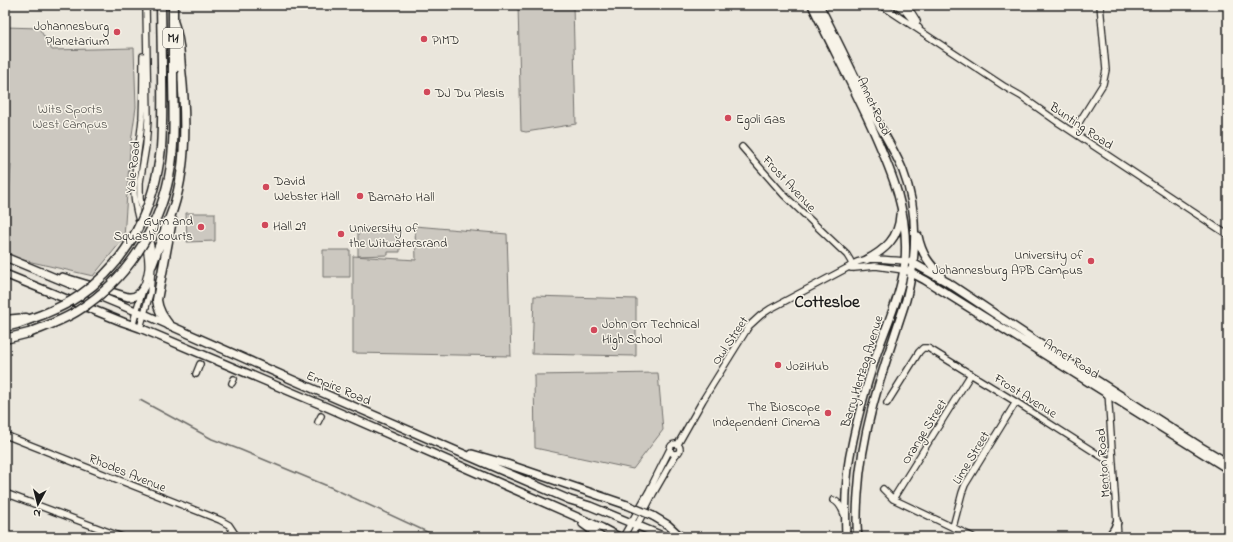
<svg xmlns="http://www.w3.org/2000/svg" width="1233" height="542" font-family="'Indie Flower',sans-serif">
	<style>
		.green { fill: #ccc8c0; stroke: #74726e }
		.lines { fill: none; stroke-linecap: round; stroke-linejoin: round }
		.stream { stroke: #6d6c68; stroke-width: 1.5 }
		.minor-casing { stroke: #1c1c1c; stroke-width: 8 }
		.major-casing { stroke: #1c1c1c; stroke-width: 10 }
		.highway-casing { stroke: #1c1c1c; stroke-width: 11 }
		.minor { stroke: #f7f3e8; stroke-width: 5.5 }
		.major { stroke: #f7f3e8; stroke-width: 7 }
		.highway { stroke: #f7f3e8; stroke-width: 8 }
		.major-bridge-casing { stroke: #1c1c1c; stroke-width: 10; stroke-linecap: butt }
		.highway-bridge-casing { stroke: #1c1c1c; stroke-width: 11; stroke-linecap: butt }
		.major-bridge { stroke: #f7f3e8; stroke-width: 7 }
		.highway-bridge { stroke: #f7f3e8; stroke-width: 8 }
		.poi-dot { fill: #d1495b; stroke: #f7f3e8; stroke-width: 1.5 }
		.labels { text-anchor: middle; stroke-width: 3; stroke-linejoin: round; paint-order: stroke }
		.shield { fill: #f7f3e8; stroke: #5e5c59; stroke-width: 1 }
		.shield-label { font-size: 12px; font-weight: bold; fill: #1c1c1c }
		.poi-label { font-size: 13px; fill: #1c1c1c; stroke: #f7f3e8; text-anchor: start }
		.street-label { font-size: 13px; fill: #1c1c1c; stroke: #f7f3e8 }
		.park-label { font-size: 13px; fill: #51504d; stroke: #f7f3e8 }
		.district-label { font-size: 17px; font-weight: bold; fill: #1c1c1c; stroke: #f7f3e8 }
	</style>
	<rect width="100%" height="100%" fill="#eae6dc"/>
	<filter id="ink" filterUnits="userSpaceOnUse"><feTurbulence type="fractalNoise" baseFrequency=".025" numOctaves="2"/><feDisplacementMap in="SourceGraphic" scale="8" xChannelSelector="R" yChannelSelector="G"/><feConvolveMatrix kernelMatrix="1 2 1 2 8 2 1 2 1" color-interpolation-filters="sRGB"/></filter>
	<g filter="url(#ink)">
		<path class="green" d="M 518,5 L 573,5 L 576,124 L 526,132 L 521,131 Z
			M 5,27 L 39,28 L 52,50 L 134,48 L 136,107 L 130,149 L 124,238 L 93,276 L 23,260 L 5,254 L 11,165 L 5,164 Z
			M 186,213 L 215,213 L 215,241 L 187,242 Z
			M 415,226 L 507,234 L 511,356 L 353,353 L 353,256 L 416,260 Z
			M 358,228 L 400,228 L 400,252 L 388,252 L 388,255 L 358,256 Z
			M 323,250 L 350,250 L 350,277 L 323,277 Z
			M 534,296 L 636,299 L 636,356 L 532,354 Z
			M 658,373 L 663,430 L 633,469 L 535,448 L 534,375 Z"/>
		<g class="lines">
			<path class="stream" d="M 140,400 L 212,439 L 241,450 L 330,487 L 438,537"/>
			<defs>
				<path id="minor" d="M 881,5 L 1005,87 L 1021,96 L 1059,123 L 1228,235
					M 896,5 L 905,11 L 919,28
					M 903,5 L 912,13 L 917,21
					M 1073,132 L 1103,84 L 1106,70 L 1100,5
					M 742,147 L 784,195 L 847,255 L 850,260 L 854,268
					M 851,268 L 854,268 L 876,266 L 903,270
					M 133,325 C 136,306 145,289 148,269 C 150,245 134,217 134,192 C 134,168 140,144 142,119 C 143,98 143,77 143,56
					M 140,328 L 150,293 L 152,265 L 151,247 L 140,199 L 140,182 L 146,146 L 148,120 L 146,5
					M 196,374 L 200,364
					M 232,383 L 234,379
					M 1108,392 L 1118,537
					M 887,403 L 919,352 L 923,348 L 928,348 L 1016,402 L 1113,464
					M 318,422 L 321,416
					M 5,435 L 220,520 L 229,525 L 237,537
					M670 449a5 5 0 1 1 10 0a5 5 0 1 1-10 0Z
					M 678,444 L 703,400 L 749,326 L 761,315 L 770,309 L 849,267 C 861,255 889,260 905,261
					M 883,489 L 893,499 L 973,537
					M 5,493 L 122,537
					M 893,499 L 971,374
					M 833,500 C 840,502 842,510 845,516
					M 953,527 L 962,493 L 965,485 L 1016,402
					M 623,537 L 649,491 L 670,449
					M 631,537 L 653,494 L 676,454"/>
				<path id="major" d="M 812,5 C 832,47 854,88 873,130 C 892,173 909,212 905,261 C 902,293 886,326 876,356 C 866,387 857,418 851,450 C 845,478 845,508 846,537
					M 819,5 C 838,41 855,78 873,114 C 883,133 895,151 903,171 C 919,212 917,257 906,300 C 885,365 862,424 858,494 C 857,508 856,523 858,537
					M 918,236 C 922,255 929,263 941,276
					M 5,257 L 128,308 L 144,314 L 302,384 L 570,500 L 590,506 L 665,537
					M 866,260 C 885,250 899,238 900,215
					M 911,262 L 947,282 L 1046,348 L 1201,447 L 1228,463
					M 908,271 L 925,280 L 1228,469
					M 5,274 L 123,322 L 140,328 L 329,408 L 602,528 L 619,537
					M 62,277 L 128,297 C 137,298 141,292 145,285
					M 472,454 L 507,464 L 627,505
					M 653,516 L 668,525 L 681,537
					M 583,524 L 601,537
					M 1109,537 L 1115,528 L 1117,522"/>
				<path id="highway" d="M 161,5 L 162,66
					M 173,5 L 173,71
					M 152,265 L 173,209 C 187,166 186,114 181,69 C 180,53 179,37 173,21
					M 5,320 L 26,318
					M 169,325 C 163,317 158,310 157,300 L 172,220
					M 5,327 L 17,324 L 44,314
					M 5,339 L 29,333"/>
			</defs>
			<use href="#minor" class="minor-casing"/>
			<use href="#major" class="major-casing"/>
			<use href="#highway" class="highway-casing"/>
			<use href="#minor" class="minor"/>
			<use href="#major" class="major"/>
			<use href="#highway" class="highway"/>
			<defs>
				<path id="major-bridge" d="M 627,505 L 653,516"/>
				<path id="highway-bridge" d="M 44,314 C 56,309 69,303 79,296 C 129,262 155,206 161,148 C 163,121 162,93 162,66
					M 29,333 C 46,326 64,320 79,310 C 126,280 158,231 169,177 C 176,143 173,106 173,71"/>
			</defs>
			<use href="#major-bridge" class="major-bridge-casing"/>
			<use href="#highway-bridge" class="highway-bridge-casing"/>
			<use href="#major-bridge" class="major-bridge"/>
			<use href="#highway-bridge" class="highway-bridge"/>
		</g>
	</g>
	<g class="poi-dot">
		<circle cx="117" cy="32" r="4"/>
		<circle cx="424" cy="39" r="4"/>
		<circle cx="427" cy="92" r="4"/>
		<circle cx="728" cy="118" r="4"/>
		<circle cx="266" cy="187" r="4"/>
		<circle cx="360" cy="196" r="4"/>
		<circle cx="265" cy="225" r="4"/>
		<circle cx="201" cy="227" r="4"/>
		<circle cx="341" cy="234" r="4"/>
		<circle cx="1091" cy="261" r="4"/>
		<circle cx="594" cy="330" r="4"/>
		<circle cx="778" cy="365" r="4"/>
		<circle cx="828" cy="413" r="4"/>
	</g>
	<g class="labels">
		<rect class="shield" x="163" y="28" width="20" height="20" rx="3"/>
		<g class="shield-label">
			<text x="173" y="42">M1</text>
		</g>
		<g class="poi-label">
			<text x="109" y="30" text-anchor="end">Johannesburg<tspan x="109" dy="15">Planetarium</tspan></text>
			<text x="432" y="44">PIMD</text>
			<text x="435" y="97">DJ Du Plesis</text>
			<text x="736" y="123">Egoli Gas</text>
			<text x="274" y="185">David<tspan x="274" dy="15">Webster Hall</tspan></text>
			<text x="368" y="201">Barnato Hall</text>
			<text x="193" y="225" text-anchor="end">Gym and<tspan x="193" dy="15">Squash courts</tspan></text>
			<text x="273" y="230">Hall 29</text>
			<text x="349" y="232">University of<tspan x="349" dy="15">the Witwatersrand</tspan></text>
			<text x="1083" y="259" text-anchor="end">University of<tspan x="1083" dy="15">Johannesburg APB Campus</tspan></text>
			<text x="602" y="328">John Orr Technical<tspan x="602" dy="15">High School</tspan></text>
			<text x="786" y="370">JoziHub</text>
			<text x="820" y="411" text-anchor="end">The Bioscope<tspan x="820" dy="15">Independent Cinema</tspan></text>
		</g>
		<g class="street-label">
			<text transform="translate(875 106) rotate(65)" y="5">Annet Road</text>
			<text transform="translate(1082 125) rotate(34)" y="5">Bunting Road</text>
			<text transform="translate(132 167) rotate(-84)" y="5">Yale Road</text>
			<text transform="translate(790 183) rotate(47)" y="5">Frost Avenue</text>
			<text transform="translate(729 340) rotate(-56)" y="5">Owl Street</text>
			<text transform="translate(1072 358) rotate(32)" y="5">Annet Road</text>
			<text transform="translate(861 371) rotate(-73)" y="5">Barry Hertzog Avenue</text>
			<text transform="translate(339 387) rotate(23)" y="5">Empire Road</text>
			<text transform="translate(1026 395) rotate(32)" y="5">Frost Avenue</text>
			<text transform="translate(923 431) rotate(-58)" y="5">Orange Street</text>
			<text transform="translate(970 457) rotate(-59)" y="5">Lime Street</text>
			<text transform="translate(1102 463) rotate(-94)" y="5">Menton Road</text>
			<text transform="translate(128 472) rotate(22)" y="5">Rhodes Avenue</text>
		</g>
		<g class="park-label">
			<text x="70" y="113">Wits Sports<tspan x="70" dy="15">West Campus</tspan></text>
		</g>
		<g class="district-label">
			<text x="827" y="307">Cottesloe</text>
		</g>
	</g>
	<rect width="1233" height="542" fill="none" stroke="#f7f3e8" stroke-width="20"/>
	<rect x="10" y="10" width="1213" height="522" fill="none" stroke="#1c1c1c" stroke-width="1.5" filter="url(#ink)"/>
	<g transform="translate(38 504) rotate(187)" stroke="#f7f3e8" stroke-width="3" paint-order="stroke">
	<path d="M0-3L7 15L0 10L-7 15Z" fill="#1c1c1c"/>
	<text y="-6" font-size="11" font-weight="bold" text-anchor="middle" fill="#1c1c1c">N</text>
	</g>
</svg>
